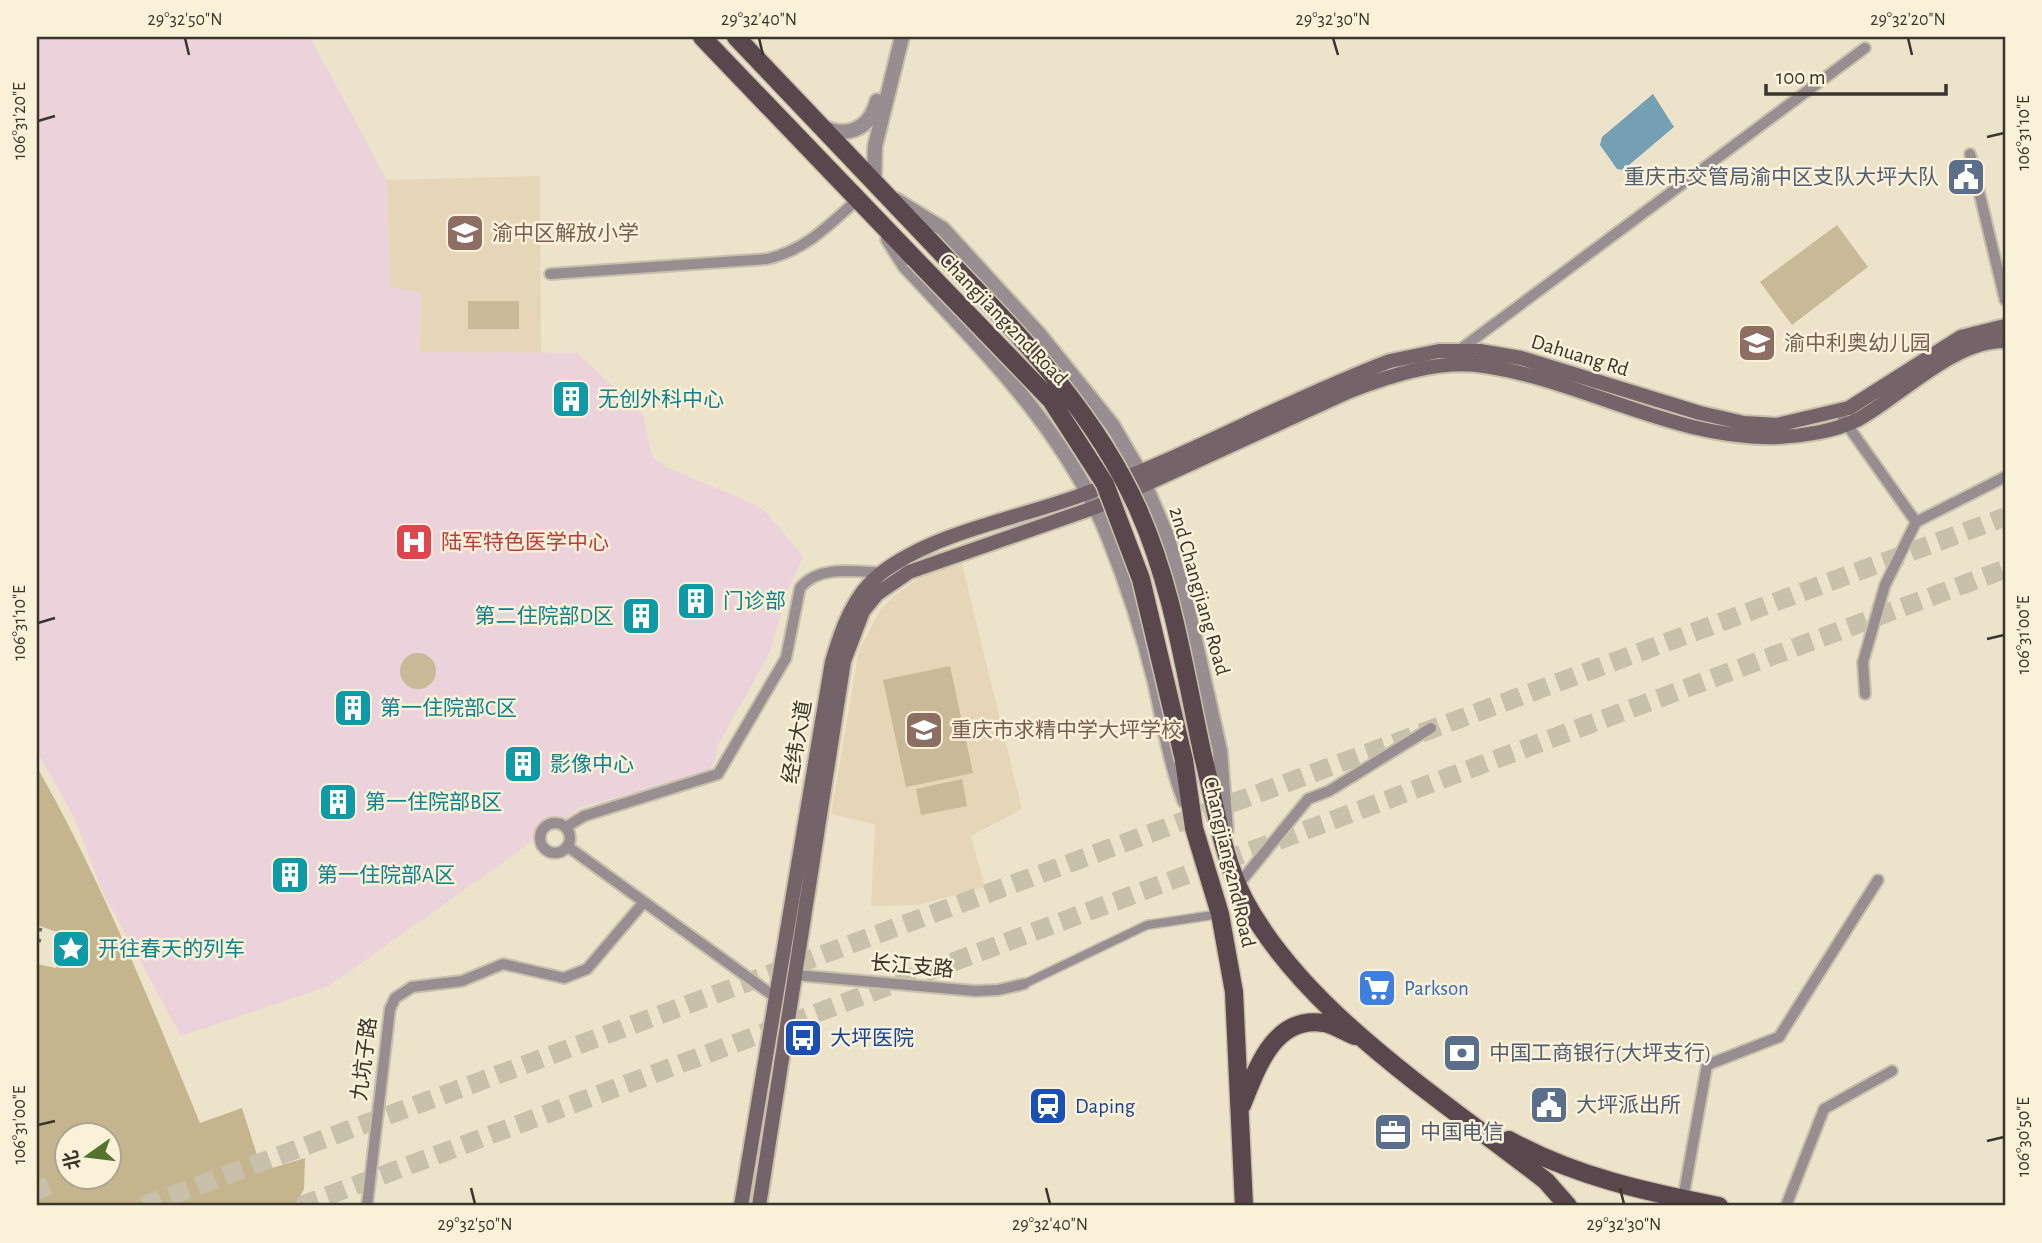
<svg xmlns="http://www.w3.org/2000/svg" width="2042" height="1243" font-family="'Alegreya Sans','Noto Sans SC',sans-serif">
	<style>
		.built { fill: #e4d6b7 }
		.medical { fill: #ebd2db }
		.green { fill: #c8b997 }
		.forest { fill: #c5b58f; fill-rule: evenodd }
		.water { fill: #759fb3 }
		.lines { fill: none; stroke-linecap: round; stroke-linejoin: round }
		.primary-tunnel { stroke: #c9c0ab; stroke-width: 18; stroke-dasharray: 18 9; stroke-linecap: butt }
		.trunk-tunnel { stroke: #c9c0ab; stroke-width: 19; stroke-dasharray: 19 10; stroke-linecap: butt }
		.pedestrian-casing { stroke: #c9c0ab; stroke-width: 11 }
		.minor-casing { stroke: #c9c0ab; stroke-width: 14 }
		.tertiary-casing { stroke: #c9c0ab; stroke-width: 18 }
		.secondary-casing { stroke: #c9c0ab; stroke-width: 18 }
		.primary-casing { stroke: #c9c0ab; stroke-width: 21 }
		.pedestrian { stroke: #988d91; stroke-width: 8 }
		.minor { stroke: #988d91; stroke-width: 10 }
		.tertiary { stroke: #988d91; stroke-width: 14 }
		.secondary { stroke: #746369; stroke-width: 14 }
		.primary { stroke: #5a474d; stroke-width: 18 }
		.rail { stroke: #756f61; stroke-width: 3.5; stroke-dasharray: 9 9; stroke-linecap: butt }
		.primary-bridge-casing { stroke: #c9c0ab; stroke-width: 21; stroke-linecap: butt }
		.primary-bridge { stroke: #5a474d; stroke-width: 18 }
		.ticks { fill: none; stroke: #39352c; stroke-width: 2.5 }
		.labels { text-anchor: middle; stroke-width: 5; stroke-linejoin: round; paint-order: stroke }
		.service-label { font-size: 21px; fill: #4e5e75; stroke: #fbf0d8; text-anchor: start }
		.education-label { font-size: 21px; fill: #785e54; stroke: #fbf0d8; text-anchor: start }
		.street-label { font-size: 21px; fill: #39352c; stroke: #fbf0d8 }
		.culture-label { font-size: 21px; fill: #0d838f; stroke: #fbf0d8; text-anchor: start }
		.health-label { font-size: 21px; fill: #be3a42; stroke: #fbf0d8; text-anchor: start }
		.shop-label { font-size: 21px; fill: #366cbe; stroke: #fbf0d8; text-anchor: start }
		.transit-label { font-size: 21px; fill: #164399; stroke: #fbf0d8; text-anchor: start }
		.neatline { fill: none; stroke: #39352c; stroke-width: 2.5 }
		.ticks-label { font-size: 18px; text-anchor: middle; fill: #39352c }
	</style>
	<rect width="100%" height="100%" fill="#ede3cb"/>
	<path class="built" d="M 540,176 L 541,353 L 420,352 L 421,293 L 390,287 L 387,180 Z
		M 962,564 L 1022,809 L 971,836 L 985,887 L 918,905 L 871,906 L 875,824 L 831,814 L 859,650 L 881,609 L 895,595 L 920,577 Z"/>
	<path class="medical" d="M 37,37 L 310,37 L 387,180 L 390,287 L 421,293 L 420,352 L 577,353 L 643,414 L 651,455 L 666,467 L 756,505 L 768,514 L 803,557 L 787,592 L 770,652 L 718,745 L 715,762 L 709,769 L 700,775 L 581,807 L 329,986 L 181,1036 L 102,891 L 75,819 L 37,751 Z"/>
	<path class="green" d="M 1837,225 L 1868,267 L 1792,325 L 1760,282 Z
		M 468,301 L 519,301 L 519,329 L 468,329 Z
		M400 671a18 18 0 1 1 36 0a18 18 0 1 1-36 0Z
		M 950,666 L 973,773 L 906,787 L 883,680 Z
		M 962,779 L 967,806 L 921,815 L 916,789 Z"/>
	<path class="forest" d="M 37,767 C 101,880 150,1002 200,1123 L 242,1108 L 262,1171 L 305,1158 L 304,1189 L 295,1206 L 37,1206 L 37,964 L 56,968 L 60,933 L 37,925 ZM 66,1134 L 108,1134 L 108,1176 L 66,1176 Z"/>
	<path class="water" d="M 1653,94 L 1674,127 L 1623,170 L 1617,169 L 1600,145 L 1602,137 Z"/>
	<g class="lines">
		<path class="primary-tunnel" d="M 37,1181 L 48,1206"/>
		<path class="trunk-tunnel" d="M 143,1206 L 2005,517
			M 300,1206 L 2005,569"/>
		<defs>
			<path id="pedestrian" d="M 1024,984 L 1147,925 L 1220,914"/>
			<path id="minor" d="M 1970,154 L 2005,300
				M 550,274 L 767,259 C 806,250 829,225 858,199
				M 1454,354 L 1865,48
				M 1843,419 L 1916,522
				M 1865,694 L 1863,662 L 1885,585 L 1916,522 L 2005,477
				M540 838a15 15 0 1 1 30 0a15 15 0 1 1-30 0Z
				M 566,827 L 584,816 L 718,774 L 786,658 L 800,588 C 819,564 856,572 884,573
				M 567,846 L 775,997
				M 1238,885 L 1308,799 L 1329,791 L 1431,728
				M 796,975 L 975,991 L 998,990 L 1024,984
				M 1683,1199 L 1707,1065 L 1779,1037 L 1878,880
				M 367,1206 L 390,1009 L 395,998 L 412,987 L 462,981 L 503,964 L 564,978 L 587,969 L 644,902
				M 1786,1206 L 1824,1109 L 1892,1071"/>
			<path id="tertiary" d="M 821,126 C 847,139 870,129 877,101
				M 874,183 L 875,146 L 902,37
				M 896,200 L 943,229 L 1039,334 L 1113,426 L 1139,471 L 1167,536 L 1188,609 L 1220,751 L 1226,830
				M 888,239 L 905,266 C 982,349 1064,428 1108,536 C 1127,583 1143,633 1155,682 C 1164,723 1170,762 1185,801"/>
			<path id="secondary" d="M 741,1206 L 832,662 C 841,631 853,595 880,574 C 935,531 1022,518 1087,493 C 1190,455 1287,400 1390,361 L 1439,351 L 1480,351 L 1521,358 L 1700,413 L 1744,423 L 1777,425 L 1849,408 L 1961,337 L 2005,326
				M 759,1206 L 844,661 L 863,611 L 877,594 L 909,572 L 1096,507 L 1350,391 C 1391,375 1441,359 1485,366 C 1584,381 1678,441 1779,437 C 1803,436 1835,431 1857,420 C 1901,396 1953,340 2005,341"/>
			<path id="primary" d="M 702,37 L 914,258
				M 736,37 L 931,242
				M 1203,756 C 1215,803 1222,856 1244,899 C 1305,1014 1446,1102 1546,1181 L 1568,1206
				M 1184,760 L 1194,828 L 1220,914 L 1234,992 L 1244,1206
				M 1242,1105 C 1257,1068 1274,1015 1324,1023 C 1334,1025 1345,1032 1355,1036
				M 1509,1140 C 1574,1176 1646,1192 1719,1206"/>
		</defs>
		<use href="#pedestrian" class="pedestrian-casing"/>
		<use href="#minor" class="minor-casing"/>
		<use href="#tertiary" class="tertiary-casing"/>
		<use href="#secondary" class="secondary-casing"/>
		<use href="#primary" class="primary-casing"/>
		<use href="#pedestrian" class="pedestrian"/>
		<use href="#minor" class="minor"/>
		<use href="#tertiary" class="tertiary"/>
		<use href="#secondary" class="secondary"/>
		<use href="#primary" class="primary"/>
		<path class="rail" d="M 37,929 L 42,930
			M 37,940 L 41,941"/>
		<defs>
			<path id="primary-bridge" d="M 931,242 C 1009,325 1091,404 1138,509 C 1173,587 1185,674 1203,756
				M 914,258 L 1051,400 L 1105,484 L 1141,579 L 1184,760"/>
		</defs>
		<use href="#primary-bridge" class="primary-bridge-casing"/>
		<use href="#primary-bridge" class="primary-bridge"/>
	</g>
	<path class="ticks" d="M 185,38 L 189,55M 759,38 L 763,55M 1333,38 L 1338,55M 1908,38 L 1912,55M 38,121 L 55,116M 1987,137 L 2004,133M 38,623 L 55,618M 1987,639 L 2004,635M 38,1125 L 55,1121M 1987,1141 L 2004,1137M 471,1188 L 475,1204M 1046,1188 L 1050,1204M 1620,1188 L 1624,1204"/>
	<defs>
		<symbol id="civic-square" viewBox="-11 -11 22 22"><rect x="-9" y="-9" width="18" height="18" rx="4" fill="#5c6f8a" stroke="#fbf0d8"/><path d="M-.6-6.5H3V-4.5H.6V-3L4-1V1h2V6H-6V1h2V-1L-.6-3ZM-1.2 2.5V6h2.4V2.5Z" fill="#fff"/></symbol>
		<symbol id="school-square" viewBox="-11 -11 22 22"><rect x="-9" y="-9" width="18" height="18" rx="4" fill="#8d6e63" stroke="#fbf0d8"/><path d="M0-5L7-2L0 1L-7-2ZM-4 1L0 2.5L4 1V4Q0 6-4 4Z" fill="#fff"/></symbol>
		<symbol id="building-square" viewBox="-11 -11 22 22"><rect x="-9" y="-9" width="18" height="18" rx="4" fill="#0f9aa8" stroke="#fbf0d8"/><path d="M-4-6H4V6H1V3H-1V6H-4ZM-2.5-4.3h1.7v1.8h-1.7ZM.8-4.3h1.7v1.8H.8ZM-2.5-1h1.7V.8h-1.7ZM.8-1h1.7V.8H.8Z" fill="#fff"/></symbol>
		<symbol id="hospital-square" viewBox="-11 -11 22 22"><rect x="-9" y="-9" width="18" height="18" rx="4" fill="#e0444e" stroke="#fbf0d8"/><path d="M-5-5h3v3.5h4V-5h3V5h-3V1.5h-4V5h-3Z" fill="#fff"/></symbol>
		<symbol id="sight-square" viewBox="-11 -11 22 22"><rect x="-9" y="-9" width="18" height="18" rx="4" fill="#0f9aa8" stroke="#fbf0d8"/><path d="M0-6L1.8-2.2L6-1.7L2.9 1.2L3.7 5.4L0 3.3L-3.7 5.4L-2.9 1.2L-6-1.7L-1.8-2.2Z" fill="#fff"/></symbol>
		<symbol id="supermarket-square" viewBox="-11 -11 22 22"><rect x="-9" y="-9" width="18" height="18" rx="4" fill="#3f7fe0" stroke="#fbf0d8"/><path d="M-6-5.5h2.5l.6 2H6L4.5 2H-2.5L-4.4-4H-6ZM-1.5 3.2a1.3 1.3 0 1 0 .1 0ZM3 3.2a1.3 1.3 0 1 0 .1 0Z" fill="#fff"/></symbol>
		<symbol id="bus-square" viewBox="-11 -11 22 22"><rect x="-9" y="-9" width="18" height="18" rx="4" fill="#1a4fb4" stroke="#fbf0d8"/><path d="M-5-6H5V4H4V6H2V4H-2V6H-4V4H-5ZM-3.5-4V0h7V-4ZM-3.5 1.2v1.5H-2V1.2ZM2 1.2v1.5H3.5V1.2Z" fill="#fff"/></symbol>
		<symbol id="bank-square" viewBox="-11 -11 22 22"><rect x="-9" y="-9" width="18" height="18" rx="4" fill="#5c6f8a" stroke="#fbf0d8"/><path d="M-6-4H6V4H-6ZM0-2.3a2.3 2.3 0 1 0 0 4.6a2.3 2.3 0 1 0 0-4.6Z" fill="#fff"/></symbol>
		<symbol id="station-square" viewBox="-11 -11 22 22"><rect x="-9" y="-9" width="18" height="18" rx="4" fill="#1a4fb4" stroke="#fbf0d8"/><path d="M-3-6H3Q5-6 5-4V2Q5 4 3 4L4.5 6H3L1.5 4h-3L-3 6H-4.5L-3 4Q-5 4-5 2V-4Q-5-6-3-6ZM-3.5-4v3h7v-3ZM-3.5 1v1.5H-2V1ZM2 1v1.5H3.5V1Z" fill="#fff"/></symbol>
		<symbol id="office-square" viewBox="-11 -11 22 22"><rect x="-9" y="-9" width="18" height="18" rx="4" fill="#5c6f8a" stroke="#fbf0d8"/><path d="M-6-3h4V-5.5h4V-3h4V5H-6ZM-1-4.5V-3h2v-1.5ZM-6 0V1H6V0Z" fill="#fff"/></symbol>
	</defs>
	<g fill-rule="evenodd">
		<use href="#civic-square" x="1944" y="155" width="44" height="44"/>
		<use href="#school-square" x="443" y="211" width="44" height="44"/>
		<use href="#school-square" x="1735" y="321" width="44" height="44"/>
		<use href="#building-square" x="549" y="377" width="44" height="44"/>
		<use href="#hospital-square" x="392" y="520" width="44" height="44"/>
		<use href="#building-square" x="674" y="579" width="44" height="44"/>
		<use href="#building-square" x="619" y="594" width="44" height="44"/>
		<use href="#building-square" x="331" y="686" width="44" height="44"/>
		<use href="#school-square" x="902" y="708" width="44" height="44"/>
		<use href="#building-square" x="501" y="742" width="44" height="44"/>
		<use href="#building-square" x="316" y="780" width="44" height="44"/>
		<use href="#building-square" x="268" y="853" width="44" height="44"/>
		<use href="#sight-square" x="49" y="927" width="44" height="44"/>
		<use href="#supermarket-square" x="1355" y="966" width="44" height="44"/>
		<use href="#bus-square" x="781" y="1016" width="44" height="44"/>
		<use href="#bank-square" x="1440" y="1031" width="44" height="44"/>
		<use href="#civic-square" x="1527" y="1083" width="44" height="44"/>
		<use href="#station-square" x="1026" y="1084" width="44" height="44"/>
		<use href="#office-square" x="1371" y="1110" width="44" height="44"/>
	</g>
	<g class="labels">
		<g class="service-label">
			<text x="1939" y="184" text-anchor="end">重庆市交管局渝中区支队大坪大队</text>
			<text x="1489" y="1060">中国工商银行(大坪支行)</text>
			<text x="1576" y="1112">大坪派出所</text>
			<text x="1420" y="1139">中国电信</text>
		</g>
		<g class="education-label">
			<text x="492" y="240">渝中区解放小学</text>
			<text x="1784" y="350">渝中利奥幼儿园</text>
			<text x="951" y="737">重庆市求精中学大坪学校</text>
		</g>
		<g class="street-label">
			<text transform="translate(1004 319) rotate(46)" y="7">Changjiang 2nd Road</text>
			<text transform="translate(1580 355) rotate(17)" y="7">Dahuang Rd</text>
			<text transform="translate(1200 591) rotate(74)" y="7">2nd Changjiang Road</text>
			<text transform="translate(797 742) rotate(-80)" y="7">经纬大道</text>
			<text transform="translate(1230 862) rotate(77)" y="7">Changjiang 2nd Road</text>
			<text transform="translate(912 966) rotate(5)" y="7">长江支路</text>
			<text transform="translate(364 1059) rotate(-83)" y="7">九坑子路</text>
		</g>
		<g class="culture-label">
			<text x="598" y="406">无创外科中心</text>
			<text x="723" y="608">门诊部</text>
			<text x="614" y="623" text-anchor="end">第二住院部D区</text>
			<text x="380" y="715">第一住院部C区</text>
			<text x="550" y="771">影像中心</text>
			<text x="365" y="809">第一住院部B区</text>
			<text x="317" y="882">第一住院部A区</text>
			<text x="98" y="956">开往春天的列车</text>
		</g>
		<g class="health-label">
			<text x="441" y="549">陆军特色医学中心</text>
		</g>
		<g class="shop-label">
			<text x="1404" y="995">Parkson</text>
		</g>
		<g class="transit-label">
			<text x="830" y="1045">大坪医院</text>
			<text x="1075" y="1113">Daping</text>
		</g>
	</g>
	<rect width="2042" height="1243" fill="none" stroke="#fbf0d8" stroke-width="77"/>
	<g transform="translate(88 1156) rotate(256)"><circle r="33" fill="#fbf0d8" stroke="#ada593" stroke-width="2"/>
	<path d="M0-5L12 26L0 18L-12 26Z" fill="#52742c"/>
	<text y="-10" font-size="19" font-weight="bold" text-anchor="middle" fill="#39352c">北</text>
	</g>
	<path d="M1766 84v10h180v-10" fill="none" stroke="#39352c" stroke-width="3.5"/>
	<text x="1776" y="84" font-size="21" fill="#39352c" stroke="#fbf0d8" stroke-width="5" paint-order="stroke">100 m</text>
	<rect x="38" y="38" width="1966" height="1166" class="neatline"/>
	<g class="ticks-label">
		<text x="185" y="25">29°32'50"N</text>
		<text x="759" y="25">29°32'40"N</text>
		<text x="1333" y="25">29°32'30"N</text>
		<text x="1908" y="25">29°32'20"N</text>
		<text transform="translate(19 121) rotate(-90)" y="6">106°31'20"E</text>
		<text transform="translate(2023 133) rotate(-90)" y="6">106°31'10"E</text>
		<text transform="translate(19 623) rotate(-90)" y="6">106°31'10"E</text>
		<text transform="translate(2023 635) rotate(-90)" y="6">106°31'00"E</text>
		<text transform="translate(19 1125) rotate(-90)" y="6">106°31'00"E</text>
		<text transform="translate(2023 1137) rotate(-90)" y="6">106°30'50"E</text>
		<text x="475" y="1230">29°32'50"N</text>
		<text x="1050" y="1230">29°32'40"N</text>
		<text x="1624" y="1230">29°32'30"N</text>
	</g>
</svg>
